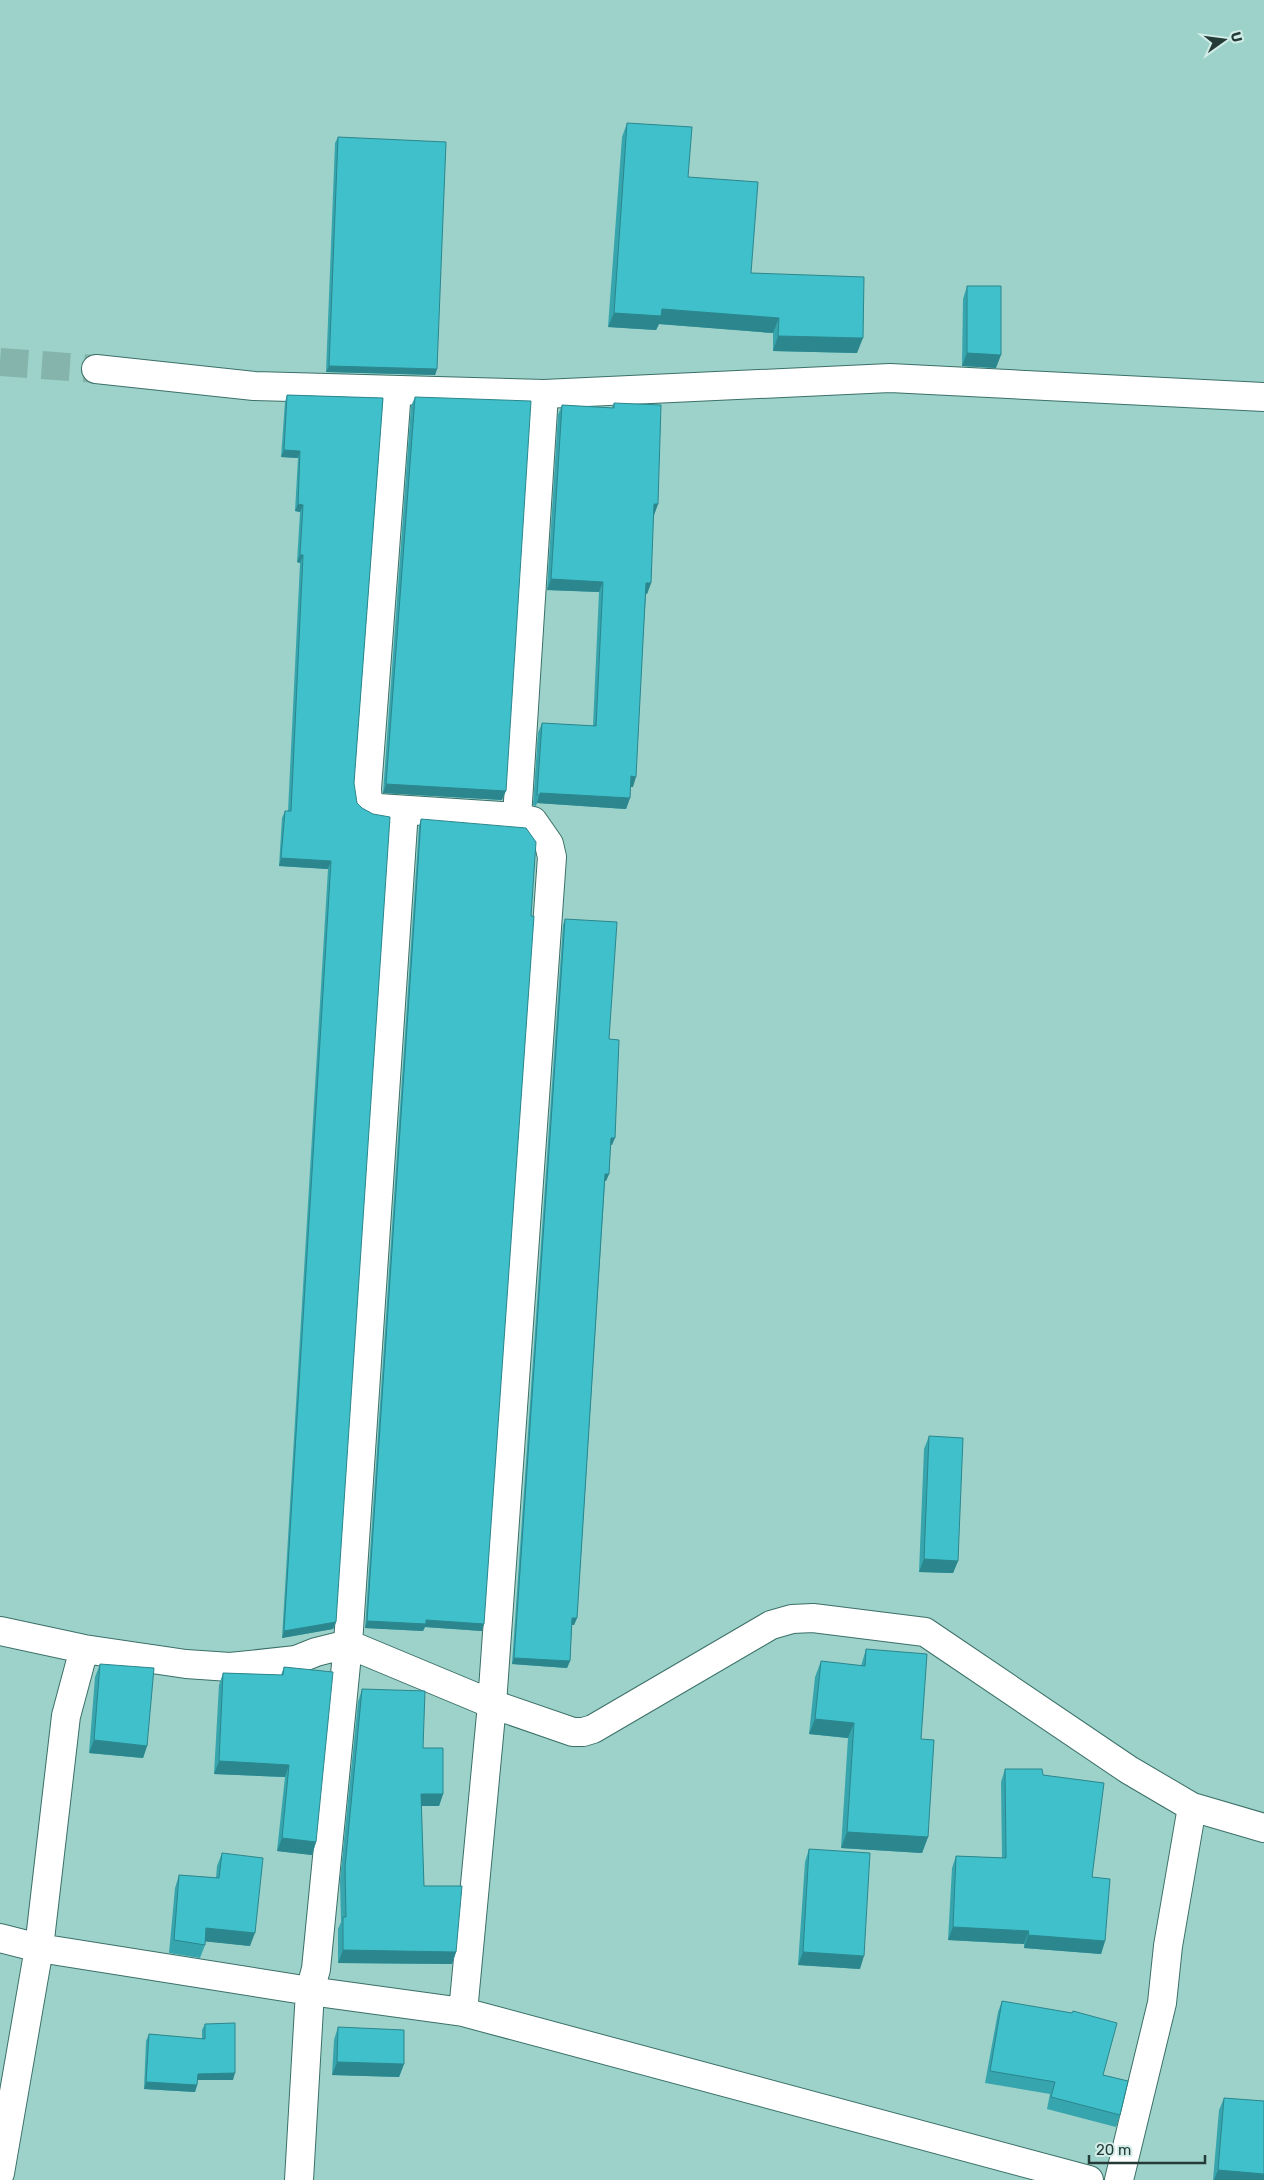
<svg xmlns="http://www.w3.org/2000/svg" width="1264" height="2180" font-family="Rubik,sans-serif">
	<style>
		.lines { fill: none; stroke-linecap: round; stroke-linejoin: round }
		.minor-tunnel { stroke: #84b4ac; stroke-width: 28; stroke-dasharray: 28 14; stroke-linecap: butt }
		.minor-casing { stroke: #3b7068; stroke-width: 30 }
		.minor { stroke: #fff; stroke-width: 28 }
		.wall { fill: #36a5ae }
		.shaded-wall { fill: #2c868d }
		.building { fill: #3fc0ca; stroke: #2c868d }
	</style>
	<rect width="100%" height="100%" fill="#9cd2c9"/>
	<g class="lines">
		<path class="minor-tunnel" d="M 0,362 L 96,369"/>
		<defs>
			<path id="minor" d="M 96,369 L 254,386 L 544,394 L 890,378 L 1264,397
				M 397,390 L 367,789 L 368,802 L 378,808 L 517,817
				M 0,1631 L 84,1649 L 186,1664 L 230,1667 L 296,1660 L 316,1652 L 348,1644 L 492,1704 L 573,1732 L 583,1732 L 593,1729 L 771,1625 L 792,1619 L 813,1618 L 925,1632 L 1129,1770 L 1192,1807 L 1264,1828
				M 84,1649 L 66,1716 L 39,1948 L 310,1991 L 463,2012 L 1089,2180
				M 0,1938 L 39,1948 L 0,2173
				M 463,2012 L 492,1704 L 552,857 L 549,844 L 533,821 L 517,817 L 544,394
				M 299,2180 L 310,1991 L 316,1969 L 348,1644 L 404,810
				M 1119,2180 L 1162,2003 L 1168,1946 L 1192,1807"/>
		</defs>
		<use href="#minor" class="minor-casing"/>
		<use href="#minor" class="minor"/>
	</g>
	<path class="wall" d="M 627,123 L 688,177 L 751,273 L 857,353 L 773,351 L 773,333 L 659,324 L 656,330 L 608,327 L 622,137 Z
		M 338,137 L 437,369 L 435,375 L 326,372 L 335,143 Z
		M 967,286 L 996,368 L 962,366 L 963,299 Z
		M 287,395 L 383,398 L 354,783 L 336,1622 L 333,1629 L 282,1638 L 328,869 L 279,866 L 282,818 L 285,811 L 288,811 L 300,563 L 297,562 L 300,512 L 295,511 L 298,458 L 281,457 L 285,402 Z
		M 415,397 L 502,800 L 383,793 L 411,406 Z
		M 614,403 L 658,504 L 654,515 L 653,515 L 651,583 L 647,594 L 646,594 L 633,787 L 630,787 L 630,798 L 626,809 L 537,803 L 536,806 L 533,805 L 538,733 L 542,723 L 593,726 L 599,592 L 547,590 L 558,415 L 562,405 L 612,408 Z
		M 421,819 L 482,1631 L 425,1627 L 423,1631 L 365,1628 L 419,826 Z
		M 565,919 L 609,1039 L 612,1145 L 610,1145 L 609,1174 L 606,1181 L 605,1181 L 577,1618 L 574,1625 L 572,1625 L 570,1661 L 567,1668 L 512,1664 L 563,925 Z
		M 929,1436 L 958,1561 L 953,1573 L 919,1572 L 924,1449 Z
		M 866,1649 L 921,1739 L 928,1837 L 922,1853 L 841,1848 L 848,1738 L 809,1734 L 815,1677 L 821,1661 L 861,1666 Z
		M 100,1664 L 147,1746 L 143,1758 L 89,1753 L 95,1677 Z
		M 284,1667 L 316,1842 L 312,1855 L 277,1851 L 285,1777 L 214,1774 L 219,1685 L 223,1673 L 281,1675 Z
		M 362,1689 L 423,1748 L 443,1794 L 439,1806 L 421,1806 L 424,1886 L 456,1952 L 452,1964 L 338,1963 L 338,1929 L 341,1922 L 340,1880 L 358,1702 Z
		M 1005,1769 L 1043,1775 L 1092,1877 L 1105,1941 L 1101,1954 L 1024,1948 L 1024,1944 L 948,1940 L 952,1868 L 956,1856 L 1002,1858 L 1001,1782 Z
		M 809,1849 L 860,1969 L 798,1965 L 805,1862 Z
		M 222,1853 L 250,1946 L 205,1941 L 205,1945 L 200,1958 L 169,1953 L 175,1888 L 179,1875 L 216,1878 L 217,1866 Z
		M 1002,2001 L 1103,2075 L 1120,2115 L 1116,2127 L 1047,2109 L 1050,2094 L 985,2083 L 998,2012 Z
		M 205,2024 L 233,2080 L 197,2080 L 197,2085 L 195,2092 L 144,2089 L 146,2041 L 149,2034 L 202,2039 L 202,2030 Z
		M 338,2027 L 404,2064 L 399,2077 L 332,2075 L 334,2040 Z
		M 1224,2098 L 1264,2180 L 1213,2180 L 1219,2110 Z"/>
	<path class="shaded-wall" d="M 662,309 L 779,318 L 773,333 L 659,324 L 656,330 L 608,327 L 614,313 Z
		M 778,336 L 863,338 L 857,353 L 773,351 Z
		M 967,353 L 1001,355 L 996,368 L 962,366 Z
		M 329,366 L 437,369 L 435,375 L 326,372 Z
		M 284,450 L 300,451 L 298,458 L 281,457 Z
		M 298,504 L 303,505 L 300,512 L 295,511 Z
		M 654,504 L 658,504 L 654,515 L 650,515 Z
		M 300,555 L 303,555 L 300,563 L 297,562 Z
		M 551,579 L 603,582 L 599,592 L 547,590 Z
		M 646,583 L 651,583 L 647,594 L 643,594 Z
		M 631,776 L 636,777 L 633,787 L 627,787 Z
		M 386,784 L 506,791 L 502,800 L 383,793 Z
		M 540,793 L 630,798 L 626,809 L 537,803 Z
		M 281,858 L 331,861 L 328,869 L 279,866 Z
		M 611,1138 L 615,1138 L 612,1145 L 608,1145 Z
		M 605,1174 L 609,1174 L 606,1181 L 603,1180 Z
		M 924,1559 L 958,1561 L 953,1573 L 919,1572 Z
		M 572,1618 L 577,1618 L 574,1625 L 569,1625 Z
		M 426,1620 L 484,1624 L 482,1631 L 425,1627 L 423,1631 L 365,1628 L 367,1621 Z
		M 336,1622 L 333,1629 L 282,1638 L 284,1631 Z
		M 514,1658 L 570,1661 L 567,1668 L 512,1664 Z
		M 815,1719 L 854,1723 L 848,1738 L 809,1734 Z
		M 94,1740 L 147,1746 L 143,1758 L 89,1753 Z
		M 219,1761 L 289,1765 L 285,1777 L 214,1774 Z
		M 421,1794 L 443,1794 L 439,1806 L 417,1806 Z
		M 847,1832 L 928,1837 L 922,1853 L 841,1848 Z
		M 282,1838 L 316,1842 L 312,1855 L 277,1851 Z
		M 953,1927 L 1029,1931 L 1024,1944 L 948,1940 Z
		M 206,1928 L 255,1933 L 250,1946 L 201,1941 Z
		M 1028,1935 L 1105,1941 L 1101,1954 L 1024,1948 Z
		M 343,1950 L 456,1952 L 452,1964 L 338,1963 Z
		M 803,1952 L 864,1956 L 860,1969 L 798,1965 Z
		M 337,2062 L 404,2064 L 399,2077 L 332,2075 Z
		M 235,2073 L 233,2080 L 195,2080 L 198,2074 Z
		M 146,2082 L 197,2085 L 195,2092 L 144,2089 Z
		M 1218,2170 L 1264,2174 L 1264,2180 L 1214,2180 Z"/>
	<path class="building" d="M 627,123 L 692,127 L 688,177 L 758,182 L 751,273 L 864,277 L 863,338 L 778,336 L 779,318 L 662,309 L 661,316 L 614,313 Z
		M 338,137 L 446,142 L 437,369 L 329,366 Z
		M 967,286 L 1001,286 L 1001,355 L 967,353 Z
		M 287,395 L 383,398 L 354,783 L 357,803 L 362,808 L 373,814 L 390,817 L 336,1622 L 284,1631 L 331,861 L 281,858 L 285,811 L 291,811 L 303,555 L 300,555 L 303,505 L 298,504 L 300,451 L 284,450 Z
		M 415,397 L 531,401 L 506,791 L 386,784 Z
		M 614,403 L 661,405 L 658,504 L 654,504 L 651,583 L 646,583 L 636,777 L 631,776 L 630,798 L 540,793 L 540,795 L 537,795 L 542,723 L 596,726 L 603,582 L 551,579 L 562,405 L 614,408 Z
		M 421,819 L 526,828 L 536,842 L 531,916 L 534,916 L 484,1624 L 426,1620 L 426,1624 L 367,1621 Z
		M 565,919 L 617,922 L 609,1039 L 619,1040 L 615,1138 L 611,1138 L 609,1174 L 605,1174 L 577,1618 L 572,1618 L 570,1661 L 514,1658 Z
		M 929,1436 L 963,1438 L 958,1561 L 924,1559 Z
		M 866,1649 L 927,1654 L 921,1739 L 934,1740 L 928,1837 L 847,1832 L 854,1723 L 815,1719 L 821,1661 L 865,1666 Z
		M 100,1664 L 154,1668 L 147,1746 L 94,1740 Z
		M 284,1667 L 333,1672 L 316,1842 L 282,1838 L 289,1765 L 219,1761 L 223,1673 L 283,1675 Z
		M 362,1689 L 425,1691 L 423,1748 L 443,1748 L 443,1794 L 421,1794 L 424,1886 L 462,1886 L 456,1952 L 343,1950 L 343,1917 L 346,1917 L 345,1867 Z
		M 1005,1769 L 1042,1769 L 1043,1775 L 1104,1783 L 1092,1877 L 1110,1879 L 1105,1941 L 1028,1935 L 1029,1931 L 953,1927 L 956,1856 L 1006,1858 Z
		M 809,1849 L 870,1853 L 864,1956 L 803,1952 Z
		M 222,1853 L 263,1858 L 255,1933 L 206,1928 L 205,1945 L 174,1940 L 179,1875 L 219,1878 Z
		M 1002,2001 L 1072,2013 L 1073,2011 L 1117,2023 L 1103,2075 L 1128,2081 L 1120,2115 L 1051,2097 L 1055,2082 L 990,2071 Z
		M 235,2023 L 235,2073 L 198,2074 L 197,2085 L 146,2082 L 149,2034 L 205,2039 L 205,2024 Z
		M 338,2027 L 404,2030 L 404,2064 L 337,2062 Z
		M 1224,2098 L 1264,2101 L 1264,2174 L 1218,2170 Z"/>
	<g transform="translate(1224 40) rotate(76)" stroke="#d2ede7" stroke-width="4" paint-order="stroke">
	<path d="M0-4L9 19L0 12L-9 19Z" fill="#253b37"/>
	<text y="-8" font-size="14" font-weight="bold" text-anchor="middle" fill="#253b37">U</text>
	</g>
	<path d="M1089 2155v8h116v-8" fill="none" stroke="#253b37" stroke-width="2.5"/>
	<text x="1096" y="2155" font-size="15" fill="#253b37" stroke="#d2ede7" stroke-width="4" paint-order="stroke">20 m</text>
</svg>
